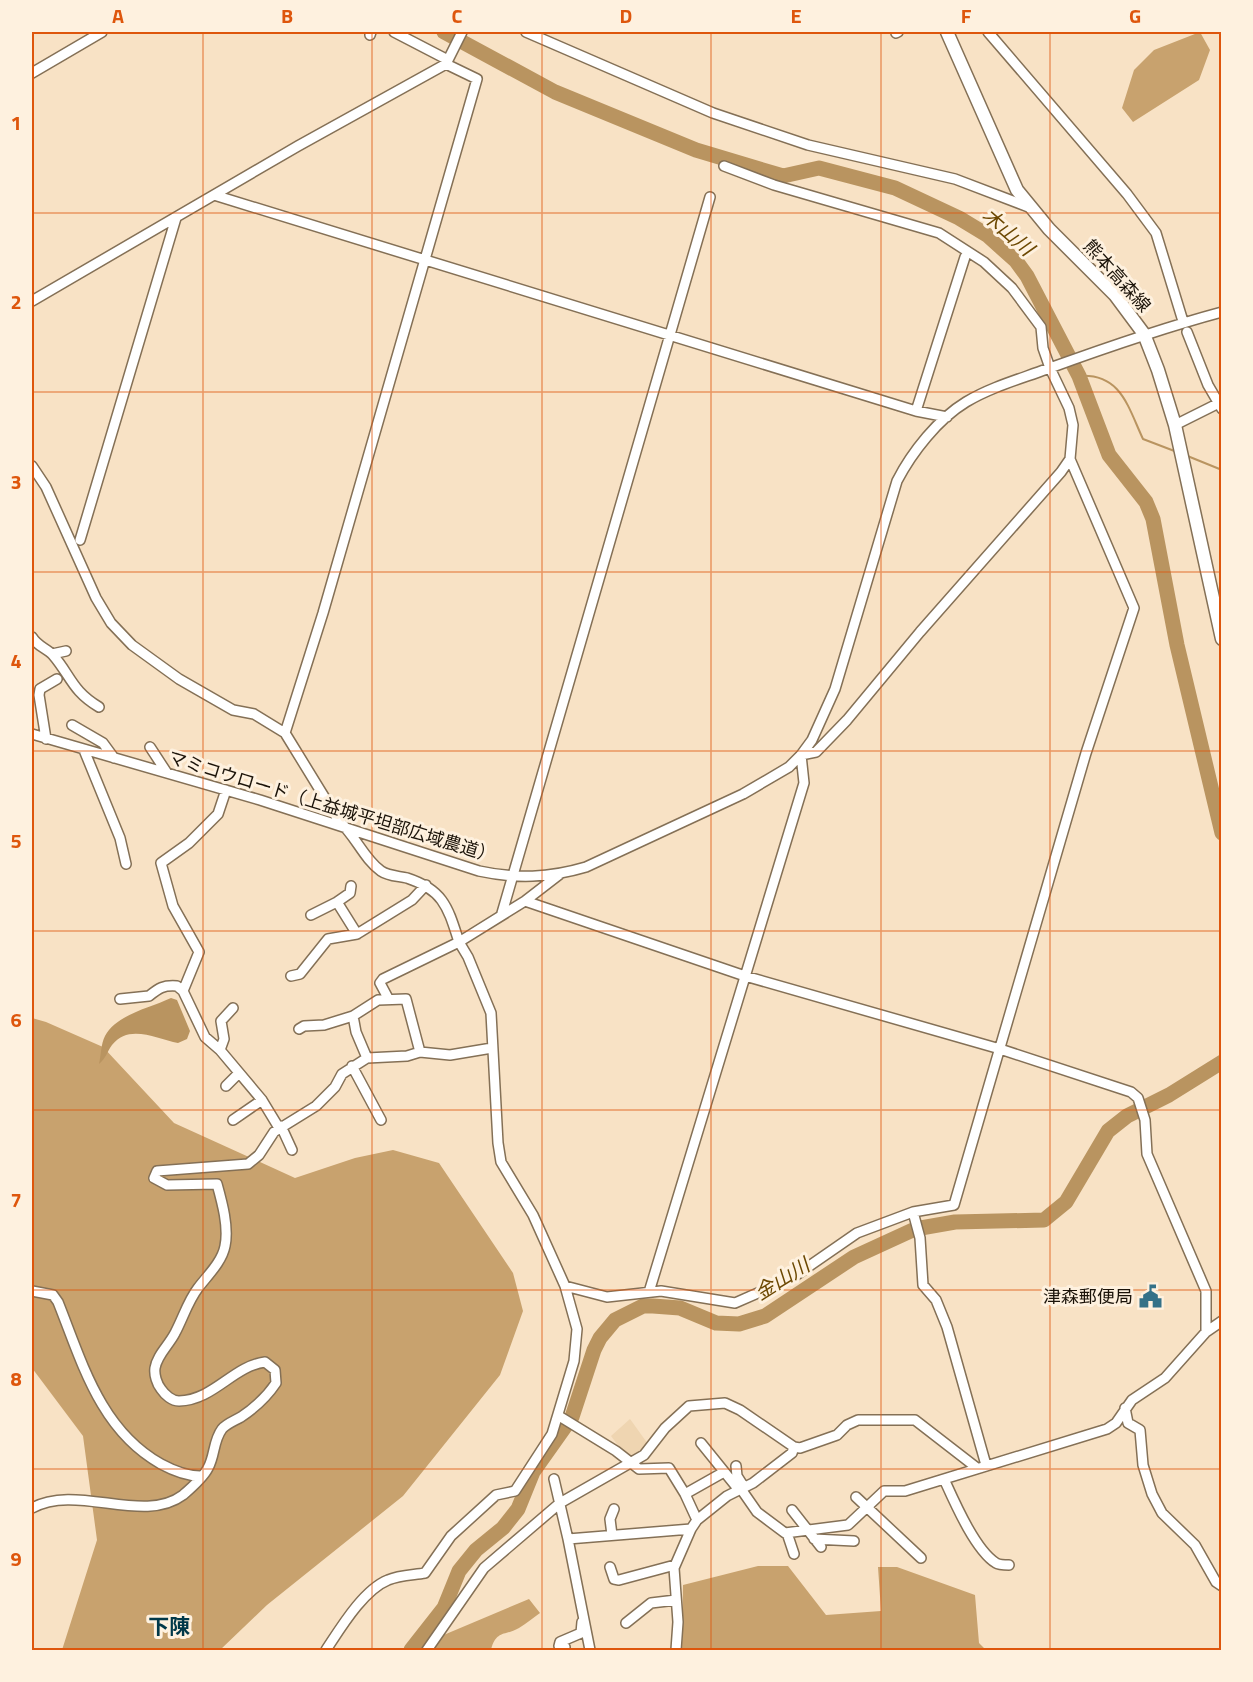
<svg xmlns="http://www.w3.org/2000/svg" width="1253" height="1682" font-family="'Titillium Web','Noto Sans JP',sans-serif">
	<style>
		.built { fill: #efd5b1 }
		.forest { fill: #c8a26e }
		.water { fill: #b99460 }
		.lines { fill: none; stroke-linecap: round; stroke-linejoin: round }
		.stream { stroke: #b99460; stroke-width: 2 }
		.river { stroke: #b99460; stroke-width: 15 }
		.minor-casing { stroke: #847056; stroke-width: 12 }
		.major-casing { stroke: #847056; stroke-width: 15 }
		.minor { stroke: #fff; stroke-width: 9 }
		.major { stroke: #fff; stroke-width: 12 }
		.grid { fill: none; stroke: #de560c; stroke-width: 1.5; stroke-opacity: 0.55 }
		.labels { text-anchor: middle; stroke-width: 6; stroke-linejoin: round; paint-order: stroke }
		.street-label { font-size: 18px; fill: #1b1309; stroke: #fef1df }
		.poi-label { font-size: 18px; fill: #1b1309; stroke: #fef1df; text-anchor: end }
		.water-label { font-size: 20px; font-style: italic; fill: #6c4802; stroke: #fef1df }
		.quarter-label { font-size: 21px; font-weight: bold; fill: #003849; stroke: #fef1df }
		.neatline { fill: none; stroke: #de560c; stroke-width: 2 }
		.grid-label { font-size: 20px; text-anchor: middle; font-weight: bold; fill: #de560c }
	</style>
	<rect width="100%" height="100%" fill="#f8e2c5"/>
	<path class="built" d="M 630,1419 L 648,1444 L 629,1460 L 611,1436 Z"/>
	<path class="forest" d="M 1200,32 L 1210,50 L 1199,80 L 1133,122 L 1122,108 L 1134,70 L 1154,50 Z
		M 32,1018 L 46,1022 L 103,1047 L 174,1123 L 295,1178 L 355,1158 L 393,1150 L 439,1163 L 513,1273 L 523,1311 L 500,1375 L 403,1496 L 267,1605 L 220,1650 L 62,1650 L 97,1540 L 83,1436 L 32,1368 Z
		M 758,1566 L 788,1566 L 826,1615 L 881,1611 L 878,1567 L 897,1567 L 975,1595 L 979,1643 L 986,1650 L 682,1650 L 683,1585 Z
		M 529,1599 L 540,1613 C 533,1618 527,1623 519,1628 C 505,1636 496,1630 491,1650 L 421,1650 L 427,1642 Z"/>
	<path class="water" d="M 171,998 L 177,1000 L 190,1031 L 187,1039 L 178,1043 C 157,1039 129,1023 112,1045 C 107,1052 106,1058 99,1064 C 101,1056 101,1043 105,1036 C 117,1014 150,1008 171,998 Z"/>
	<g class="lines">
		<path class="stream" d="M 1079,376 C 1121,373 1128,407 1143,439 L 1177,452
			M 1185,455 L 1222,470"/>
		<path class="river" d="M 444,32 L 555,92 L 696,150 L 783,176 L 819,168 L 895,188 L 959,218 L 987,235 L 1016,261 L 1027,276 L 1079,376 L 1109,455 L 1146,502 L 1153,519 L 1177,645 L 1222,833
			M 411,1650 L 444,1608 L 459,1571 L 476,1550 L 503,1528 L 518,1509 L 533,1472 L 572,1417 L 594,1350 L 600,1338 L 615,1320 L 643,1306 L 653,1306 L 680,1308 L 716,1323 L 739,1324 L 765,1316 L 854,1257 L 915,1229 L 955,1222 L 1044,1220 L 1066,1202 L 1108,1131 L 1127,1116 L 1169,1095 L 1222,1062"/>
		<defs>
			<path id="minor" d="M 394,32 L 448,60
				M 526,32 L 713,113 L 808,145 L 955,179 L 1031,208
				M 988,32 L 1127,194 L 1156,233 L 1182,318
				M 896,33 L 898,32
				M 370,35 L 371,32
				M 32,73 L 102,32
				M 214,195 L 916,411 L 947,417
				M 32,301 L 298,146 L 446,64 L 462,32
				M 1187,332 L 1208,385 L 1222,409
				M 916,411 L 965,257
				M 1175,425 L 1221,402
				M 32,466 L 46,487 L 96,598 L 111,623 L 132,645 L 179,679 L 233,710 L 254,714 L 285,733 L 339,821 C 355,835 364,859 381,871 C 388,876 398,876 407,878 C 444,890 448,908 459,942 L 383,979 L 380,983 L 388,998
				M 80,540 L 176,218
				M 32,637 C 37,646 46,648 53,655 C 71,676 72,691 99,707
				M 52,654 L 66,651
				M 72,725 L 103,743 L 114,758
				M 285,733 L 323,613 L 477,79 L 446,64
				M 32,734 L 260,800 L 479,871 C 516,879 549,878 586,867 L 743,794 L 789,767 L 801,755 L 812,740 L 835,689 L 897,481 C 912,452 938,419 966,402 C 991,387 1020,379 1047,369 C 1105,348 1162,328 1222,312
				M 46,739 L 39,695 L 40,689 L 57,679
				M 150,747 L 167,773
				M 84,750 L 120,838 L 126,864
				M 525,901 L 745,976 L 1000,1049 L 1131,1092 L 1138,1098 L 1145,1120 L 1147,1154 L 1206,1291 L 1206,1332
				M 337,902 L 350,893 L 351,886
				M 502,913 L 710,197
				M 311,915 L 337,902 L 357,934 L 412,900 L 426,885
				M 291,976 L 300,974 L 328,939 L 357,934
				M 183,991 L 199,952 L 173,906 L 161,863 L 189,843 L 218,814 L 226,790
				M 120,999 L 149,996 C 159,988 163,985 177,986 L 183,991 L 205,1037 L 220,1050
				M 233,1008 L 221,1021 L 224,1039 L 220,1050 L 262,1100
				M 353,1016 L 378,1000 L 406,999 L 420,1052
				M 299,1029 L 304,1026 L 324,1025 L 353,1016 L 356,1032 L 367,1058
				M 352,1066 L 381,1120
				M 226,1086 L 239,1073
				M 233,1120 L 262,1100 L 279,1128
				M 281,1126 L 292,1150
				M 913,1212 L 920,1238 L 923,1285 L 936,1300 L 947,1327 L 986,1465
				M 565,1286 L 607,1297 L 661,1291 L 735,1303 L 792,1278 L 857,1233 L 913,1212 L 954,1205 L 1086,753 L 1134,608 L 1070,459 L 1073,425 L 1069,408 L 1050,368 L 1043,348 L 1041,327 L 1012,288 L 984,262 L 939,233 L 774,185 L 724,166
				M 32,1291 L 53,1295 L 58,1302 C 82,1362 100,1430 161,1464 C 174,1471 186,1476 200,1476
				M 649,1292 L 804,783 L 801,755 L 816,752 L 847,720 L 920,632 L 1061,472 L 1070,459
				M 1125,1408 L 1128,1423 L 1140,1430 L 1143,1465 L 1152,1494 L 1162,1513 L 1195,1545 L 1216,1582 L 1222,1586
				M 559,1416 L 616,1451 L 639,1469 L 669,1468 L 685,1494
				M 701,1443 L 739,1490
				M 736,1466 L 737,1476 L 744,1487
				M 554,1479 L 568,1539 L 691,1529
				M 944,1479 C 954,1501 975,1550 996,1563 C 999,1565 1005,1565 1009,1565
				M 741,1489 L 757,1512 L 785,1533 L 848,1525 L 884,1491 L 905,1491 L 1107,1429 L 1116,1423 L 1132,1400 L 1165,1378 L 1206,1332 L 1222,1321
				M 856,1497 L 921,1558
				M 32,1508 C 77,1483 143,1525 183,1495 C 190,1489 204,1476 208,1468 C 215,1456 213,1441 222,1429 C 226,1424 234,1421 241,1417 C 256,1407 266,1398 276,1383 L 275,1370 L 265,1362 C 233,1366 214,1400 179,1401 C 172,1401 165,1395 161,1389 C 157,1384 154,1375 155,1368 C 157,1355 169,1345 175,1333 C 183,1318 188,1301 198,1288 C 207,1276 222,1262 225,1246 C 229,1227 222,1202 217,1184 L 167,1185 L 154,1178 L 157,1171 L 248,1164 L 259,1155 L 274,1132 L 316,1106 L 335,1087 L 342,1074 L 367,1058 L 407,1056 L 420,1052 L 450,1055 L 492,1048
				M 792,1510 L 821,1547
				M 697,1520 L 685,1494 L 724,1472
				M 787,1533 L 794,1554
				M 612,1535 L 610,1519 L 614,1509
				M 568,1539 L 590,1650
				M 814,1539 L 854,1541
				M 610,1567 L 614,1579 L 619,1580 L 675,1565
				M 626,1623 L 651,1603 L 676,1600
				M 565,1647 L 559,1646 L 560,1642 L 581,1633 L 582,1622
				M 326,1650 C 340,1629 363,1590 388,1580 C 399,1575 413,1575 425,1573 L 451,1536 L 496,1495 L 515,1491 L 552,1434 L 574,1361 L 577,1329 L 565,1286 L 533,1215 L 501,1162 L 498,1143 L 491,1013 L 468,957 L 459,942 L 525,901 L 560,874
				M 427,1650 L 484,1568 L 560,1503 L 644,1455 L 665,1428 L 689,1406 L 725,1403 L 740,1410 L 794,1447 L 800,1448 L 837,1435 L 847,1425 L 858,1420 L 915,1420 L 977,1468
				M 676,1650 L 678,1622 L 674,1568 L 691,1529 L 697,1520 L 727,1496 L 753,1483 L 792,1453 L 794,1447"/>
			<path id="major" d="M 947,32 L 1017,190 L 1049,229 L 1115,295 L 1144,334 L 1158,370 L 1175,425 L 1222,639"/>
		</defs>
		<use href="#minor" class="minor-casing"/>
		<use href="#major" class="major-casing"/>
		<use href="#minor" class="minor"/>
		<use href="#major" class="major"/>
	</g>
	<path class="grid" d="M 203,32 L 203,1650M 372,32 L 372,1650M 542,32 L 542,1650M 711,32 L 711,1650M 881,32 L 881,1650M 1050,32 L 1050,1650M 32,213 L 1222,213M 32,392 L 1222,392M 32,572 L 1222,572M 32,751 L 1222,751M 32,931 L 1222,931M 32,1110 L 1222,1110M 32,1290 L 1222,1290M 32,1469 L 1222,1469"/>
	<defs>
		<symbol id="civic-bare" viewBox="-9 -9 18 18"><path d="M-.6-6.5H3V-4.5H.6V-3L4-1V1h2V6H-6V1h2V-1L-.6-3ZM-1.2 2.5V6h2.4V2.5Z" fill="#347188" stroke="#fef1df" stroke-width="2.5" paint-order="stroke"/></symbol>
	</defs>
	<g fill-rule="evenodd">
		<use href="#civic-bare" x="1134" y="1280" width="33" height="33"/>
	</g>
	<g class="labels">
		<g class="street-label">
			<text transform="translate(1117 276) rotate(48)" y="6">熊本高森線</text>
			<text transform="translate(332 807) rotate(17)" y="6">マミコウロード（上益城平坦部広域農道）</text>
		</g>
		<g class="poi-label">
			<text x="1133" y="1303">津森郵便局</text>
		</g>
		<g class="water-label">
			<text transform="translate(1008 232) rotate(41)" y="7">木山川</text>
			<text transform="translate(782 1279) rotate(-32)" y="7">金山川</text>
		</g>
		<g class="quarter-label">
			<text x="169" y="1634">下陳</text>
		</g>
	</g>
	<rect width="1253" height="1682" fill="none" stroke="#fef1df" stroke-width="66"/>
	<rect x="33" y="33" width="1187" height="1616" class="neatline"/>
	<g class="grid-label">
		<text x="118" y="23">A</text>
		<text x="287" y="23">B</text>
		<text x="457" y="23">C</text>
		<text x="626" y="23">D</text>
		<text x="796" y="23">E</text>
		<text x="966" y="23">F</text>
		<text x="1135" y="23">G</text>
		<text x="16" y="130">1</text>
		<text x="16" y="309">2</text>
		<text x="16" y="489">3</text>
		<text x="16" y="668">4</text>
		<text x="16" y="848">5</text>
		<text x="16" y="1027">6</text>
		<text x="16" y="1207">7</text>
		<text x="16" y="1386">8</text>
		<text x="16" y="1566">9</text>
	</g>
</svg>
